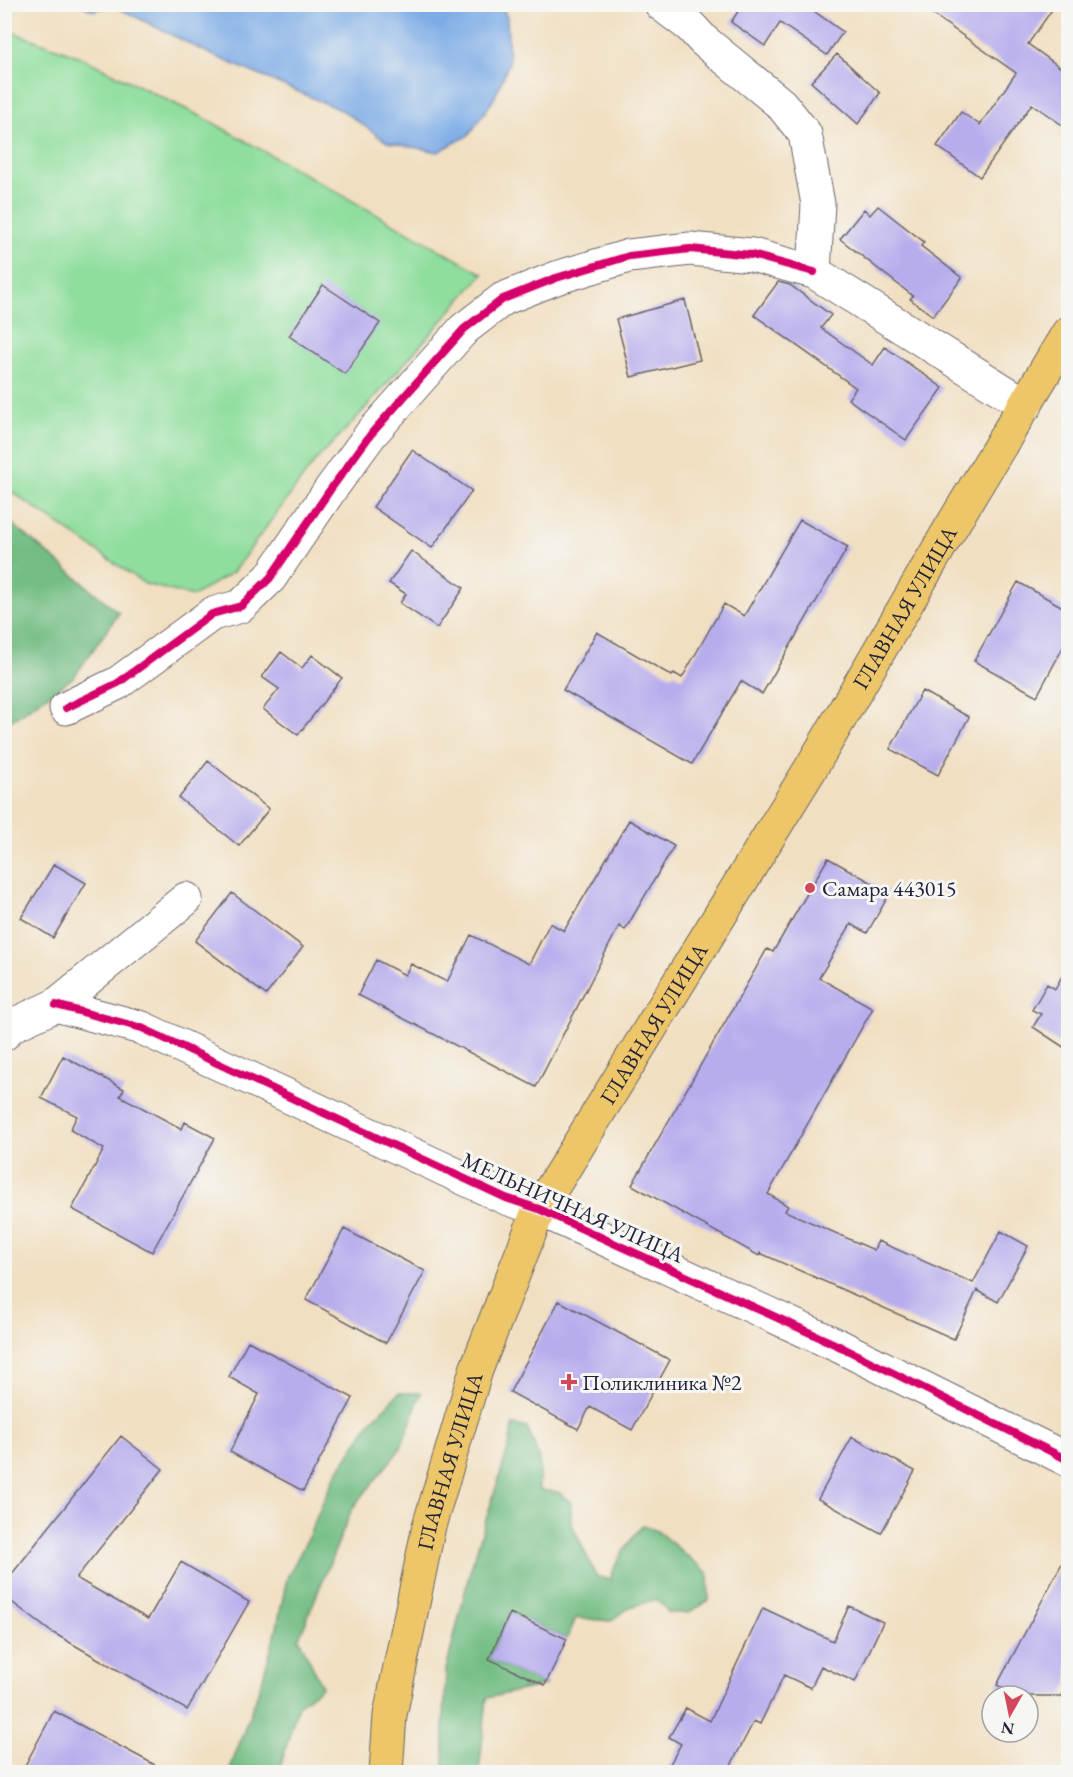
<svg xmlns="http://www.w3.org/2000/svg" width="1073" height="1777" font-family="'EB Garamond',serif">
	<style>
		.green { fill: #8fde9d; stroke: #58806c; stroke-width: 1.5 }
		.forest { fill: #73bd84; stroke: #4a7060; stroke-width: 1.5 }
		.water { fill: #7cabe6; stroke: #4f6690; stroke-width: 1.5 }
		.building { fill: #b7aded }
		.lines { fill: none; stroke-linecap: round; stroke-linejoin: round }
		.minor-casing { stroke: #6a646a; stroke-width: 35 }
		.major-casing { stroke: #6a646a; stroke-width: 35 }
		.minor { stroke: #fff; stroke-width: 33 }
		.major { stroke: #ecc669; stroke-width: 33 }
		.cycleway-casing { stroke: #f6f6f2; stroke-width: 11 }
		.cycleway { stroke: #d6006c; stroke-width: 8 }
		.poi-dot { fill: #d1495b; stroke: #f6f6f2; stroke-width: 2 }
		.labels { text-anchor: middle; stroke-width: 6; stroke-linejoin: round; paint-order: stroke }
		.street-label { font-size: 22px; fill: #22223b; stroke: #f6f6f2 }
		.poi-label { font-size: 22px; fill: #22223b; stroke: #f6f6f2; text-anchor: start }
	</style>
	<rect width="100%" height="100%" fill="#f6f6f2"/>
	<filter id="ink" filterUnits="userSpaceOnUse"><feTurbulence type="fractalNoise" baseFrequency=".0167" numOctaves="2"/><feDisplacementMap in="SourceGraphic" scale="12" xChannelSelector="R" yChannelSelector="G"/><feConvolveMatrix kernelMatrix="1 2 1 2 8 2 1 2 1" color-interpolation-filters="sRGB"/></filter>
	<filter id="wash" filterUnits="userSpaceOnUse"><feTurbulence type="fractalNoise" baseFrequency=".008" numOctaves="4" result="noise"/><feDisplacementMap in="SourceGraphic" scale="24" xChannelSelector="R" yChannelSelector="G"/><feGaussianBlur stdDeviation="1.35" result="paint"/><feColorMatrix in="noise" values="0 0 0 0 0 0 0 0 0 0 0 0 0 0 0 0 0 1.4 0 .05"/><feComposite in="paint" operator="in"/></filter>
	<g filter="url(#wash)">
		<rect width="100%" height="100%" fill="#f1dfc1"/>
		<path class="green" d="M 4,29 L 78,56 L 208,120 L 483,274 L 353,422 L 316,460 L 233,572 L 193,596 L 145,584 L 5,487 Z"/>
		<path class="forest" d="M 4,517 L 119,613 L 74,677 L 5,725 Z
			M 399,1393 L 421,1393 L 401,1448 L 352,1509 L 299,1638 L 322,1687 L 298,1705 L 279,1772 L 229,1772 L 262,1681 L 277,1627 L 287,1578 L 306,1542 L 333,1479 L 371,1421 Z
			M 513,1425 L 527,1428 C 537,1451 544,1464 538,1490 L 558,1492 L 571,1502 L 571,1522 L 596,1576 L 610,1580 C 616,1558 629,1542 643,1525 L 657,1531 L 708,1573 L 709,1600 L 689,1613 L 669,1613 L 657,1599 L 630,1607 L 611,1621 L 576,1618 L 567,1639 L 510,1613 L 489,1659 L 545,1685 L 487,1698 L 479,1772 L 444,1772 L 444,1719 L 446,1670 L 470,1571 L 509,1446 Z"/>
		<path class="water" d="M 81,5 L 501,5 L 507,17 L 509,63 L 494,99 L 469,135 L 438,152 L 387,142 L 343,111 L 212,55 L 112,5 L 94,11 Z"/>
		<g id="blocks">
			<path class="building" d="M 743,4 L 804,4 L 843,32 L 827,55 L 780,23 L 765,46 L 731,22 Z
				M 918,4 L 1056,4 L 1028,44 L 1068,73 L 1068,129 L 1032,104 L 980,177 L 937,146 L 961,112 L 980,125 L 1016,73 Z
				M 837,54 L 880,93 L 858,124 L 811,82 Z
				M 878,206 L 924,242 L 921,246 L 962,278 L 933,316 L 910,299 L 913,296 L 840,239 L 864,209 L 870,215 Z
				M 778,282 L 790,285 L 831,315 L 821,328 L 873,365 L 885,347 L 943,388 L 906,440 L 848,399 L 856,388 L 754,315 Z
				M 323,285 L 380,323 L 345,374 L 289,336 Z
				M 685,300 L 700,360 L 631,377 L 616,319 Z
				M 412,450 L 472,491 L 432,548 L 373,507 Z
				M 800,520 L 848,547 L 762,694 L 741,681 L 692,764 L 563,690 L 597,632 L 672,676 L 674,673 L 682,678 L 724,604 L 744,616 Z
				M 411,551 L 464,588 L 437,628 L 400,603 L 406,594 L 389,583 Z
				M 1018,582 L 1068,610 L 1068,638 L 1037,696 L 974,661 Z
				M 281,652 L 302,668 L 312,655 L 342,678 L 298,735 L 263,709 L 279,689 L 262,677 Z
				M 922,691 L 969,717 L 938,775 L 890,749 Z
				M 208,761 L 269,809 L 239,846 L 179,798 Z
				M 629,820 L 674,846 L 625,930 L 619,926 L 536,1087 L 358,995 L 376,960 L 405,975 L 411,964 L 447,982 L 471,935 L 529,964 L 550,923 L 564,931 Z
				M 828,858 L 890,893 L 867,933 L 851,924 L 819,978 L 873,1008 L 768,1194 L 788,1206 L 785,1211 L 874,1250 L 878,1241 L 973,1283 L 1001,1231 L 1028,1246 L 998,1302 L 977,1290 L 954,1339 L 760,1253 L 759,1256 L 632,1185 L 767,949 L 773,952 Z
				M 54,864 L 86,883 L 53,938 L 21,918 Z
				M 232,893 L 303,947 L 266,995 L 195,941 Z
				M 1068,965 L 1068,1050 L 1033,1027 L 1041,1014 L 1032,1010 L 1047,984 L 1055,989 Z
				M 63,1056 L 124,1089 L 120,1096 L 182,1129 L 185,1122 L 215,1138 L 152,1252 L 72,1209 L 104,1149 L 70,1130 L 77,1116 L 41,1098 Z
				M 344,1229 L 425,1271 L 386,1343 L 306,1300 Z
				M 559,1301 L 670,1360 L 632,1430 L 590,1407 L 578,1429 L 510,1392 Z
				M 248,1341 L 353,1398 L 303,1491 L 230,1452 L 259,1394 L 229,1377 Z
				M 121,1436 L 163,1469 L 76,1578 L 148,1619 L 181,1562 L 249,1602 L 187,1710 L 50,1631 L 4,1596 L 4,1584 Z
				M 852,1437 L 915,1471 L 881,1533 L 818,1499 Z
				M 1068,1552 L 1068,1684 L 1062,1696 L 1017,1696 L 997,1685 Z
				M 849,1606 L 883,1622 L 855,1682 L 821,1666 L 811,1688 L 784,1675 L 760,1724 L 754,1721 L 727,1773 L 665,1773 L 681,1744 L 669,1737 L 686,1708 L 710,1721 L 763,1608 L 833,1641 Z
				M 510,1613 L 567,1639 L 545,1685 L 489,1659 Z
				M 54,1711 L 170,1773 L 21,1773 Z"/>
		</g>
	</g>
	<g filter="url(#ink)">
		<use href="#blocks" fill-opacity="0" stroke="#6a646a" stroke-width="1.5"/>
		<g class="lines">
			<defs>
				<path id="minor" d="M 661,4 L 690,26 L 704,41 L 781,104 L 805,134 L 818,204 L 814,272 L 1026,405
					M 66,708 L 118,683 L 212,614 L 241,606 L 270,578 L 330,490 L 371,434 L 464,329 L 503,299 L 556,278 L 629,256 L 690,249 L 752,255 L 814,272
					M 56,1005 L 142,1028 L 506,1198 L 539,1209 L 841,1347 L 1068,1460
					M 4,1034 L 11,1026 L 56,1005 L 186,899"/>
				<g id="major">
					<path id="s1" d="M 386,1772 L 390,1715 L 429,1526 L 476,1370 L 539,1209 L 811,768 L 950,529 L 1068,333"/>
				</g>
			</defs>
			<use href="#minor" class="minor-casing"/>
			<use href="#major" class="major-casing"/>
			<use href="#minor" class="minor"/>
			<use href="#major" class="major"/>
			<defs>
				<path id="cycleway" d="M 66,708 L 118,683 L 212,614 L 241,606 L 270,578 L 330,490 L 371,434 L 464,329 L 503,299 L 556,278 L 629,256 L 690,249 L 752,255 L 814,272
					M 56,1005 L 142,1028 L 506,1198 L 539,1209 L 841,1347 L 1068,1460"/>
			</defs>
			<use href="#cycleway" class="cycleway-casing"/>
			<use href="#cycleway" class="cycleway"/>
		</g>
	</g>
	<g class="poi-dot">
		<circle cx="810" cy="888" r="6"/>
		<path d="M566 1373h6v6h6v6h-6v6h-6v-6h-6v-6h6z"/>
	</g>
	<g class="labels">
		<g class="street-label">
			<text dy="8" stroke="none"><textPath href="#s1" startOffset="1290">ГЛАВНАЯ УЛИЦА</textPath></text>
			<text dy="8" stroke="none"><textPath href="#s1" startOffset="804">ГЛАВНАЯ УЛИЦА</textPath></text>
			<text transform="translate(573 1207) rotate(24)" y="8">МЕЛЬНИЧНАЯ УЛИЦА</text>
			<text dy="8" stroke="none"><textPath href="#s1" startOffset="318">ГЛАВНАЯ УЛИЦА</textPath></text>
		</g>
		<g class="poi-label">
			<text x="822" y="896">Самара 443015</text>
			<text x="582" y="1390">Поликлиника №2</text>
		</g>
	</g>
	<rect width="1073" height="1777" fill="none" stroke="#f6f6f2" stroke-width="24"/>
	<g transform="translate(1010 1714) rotate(189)"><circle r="28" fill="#f6f6f2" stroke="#a1a1a9" stroke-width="1.5"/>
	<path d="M0-4.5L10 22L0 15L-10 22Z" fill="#d1495b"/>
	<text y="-9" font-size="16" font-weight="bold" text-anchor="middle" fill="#22223b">N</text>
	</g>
</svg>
